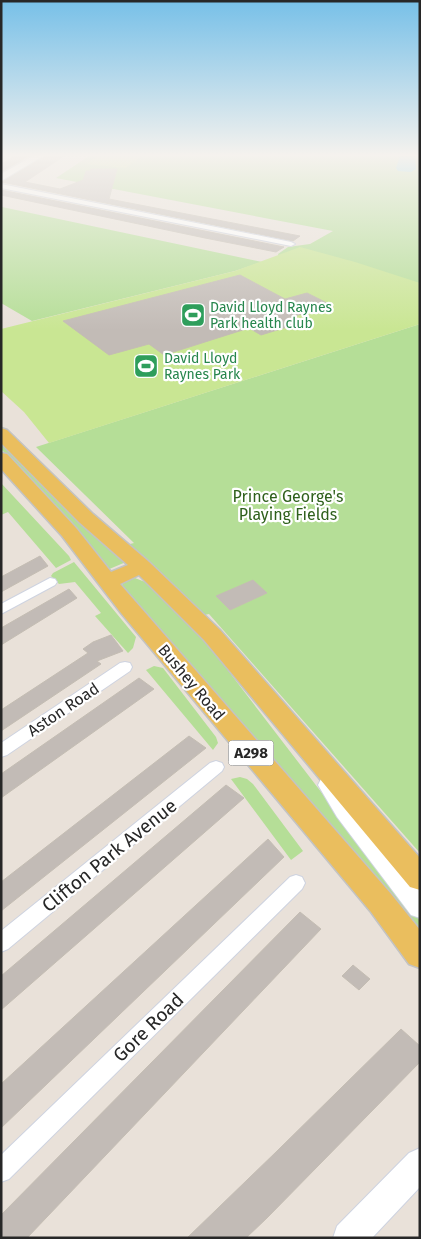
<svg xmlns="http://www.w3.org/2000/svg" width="421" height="1239" font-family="'Fira Sans',sans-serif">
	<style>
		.green { fill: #b5de97 }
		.pitch { fill: #c9e693 }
		.water { fill: #6fd2e8 }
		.building { fill: #c2bbb6; stroke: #c4bdb3 }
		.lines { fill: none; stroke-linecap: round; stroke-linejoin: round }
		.minor-casing { stroke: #ced3e0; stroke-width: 2 }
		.secondary-casing { stroke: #ced3e0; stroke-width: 2 }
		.primary-casing { stroke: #c3c3c3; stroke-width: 3 }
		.minor { fill: #fff; fill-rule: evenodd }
		.secondary { fill: #fff; fill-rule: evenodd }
		.primary { fill: #eabe5e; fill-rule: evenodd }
		.labels { text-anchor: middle; stroke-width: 4.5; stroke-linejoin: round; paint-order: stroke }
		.far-leisure-label { font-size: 14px; fill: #27864d; stroke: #fff; text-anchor: start }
		.shield { fill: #fff; stroke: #686868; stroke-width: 1 }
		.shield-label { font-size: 15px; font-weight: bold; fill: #272727 }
		.park-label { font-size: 16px; fill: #2f601c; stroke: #fff }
		.street-label { font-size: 16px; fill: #272727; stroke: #fff }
		.near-street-label { font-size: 19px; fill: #272727; stroke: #fff }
	</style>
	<rect width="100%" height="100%" fill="#e9e1d9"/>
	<path class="green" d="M 89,156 L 420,156 L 420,286 L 279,257 L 278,254 L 288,247 L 310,244 L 333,231 L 56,178 Z
		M 1,208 L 2,207 L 262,262 L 235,271 L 32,321 L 1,303 Z
		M 420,324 L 420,853 L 209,614 L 200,616 L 126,545 L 134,543 L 36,447 Z
		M 1,442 L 126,562 L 107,570 L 71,521 L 1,449 Z
		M 1,483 L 69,556 L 71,560 L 56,568 L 8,512 L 1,515 Z
		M 74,562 L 136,637 L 133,648 L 128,653 L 95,616 L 101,613 L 75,582 L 59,584 L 51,576 L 53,573 Z
		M 135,578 L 150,584 L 210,647 L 420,921 L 420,934 L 177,649 L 121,588 L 124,581 Z
		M 154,666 L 163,668 L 216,737 L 218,743 L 213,750 L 146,670 Z
		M 240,777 L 247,779 L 253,784 L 303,851 L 291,860 L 231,779 Z"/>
	<path class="pitch" d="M 98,156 L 135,156 L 140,157 L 126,168 L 87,164 Z
		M 300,247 L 355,262 L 420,283 L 420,324 L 49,443 L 24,412 L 1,391 L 1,329 L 235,271 Z"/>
	<path class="water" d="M 400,156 L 415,156 L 416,169 L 411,172 L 398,171 L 396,168 Z"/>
	<path class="building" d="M 15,156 L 29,156 L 1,172 L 1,164 Z
		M 45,156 L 64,156 L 25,182 L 60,189 L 83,180 L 86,171 L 90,171 L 91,169 L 117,169 L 109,199 L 300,236 L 293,241 L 2,182 Z
		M 1,190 L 284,247 L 276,252 L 205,238 L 1,195 Z
		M 240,275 L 285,299 L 307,293 L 331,305 L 288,318 L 298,324 L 287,327 L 261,335 L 249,328 L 164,355 L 149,344 L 109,355 L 63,321 Z
		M 40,556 L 48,566 L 1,592 L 1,577 Z
		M 253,580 L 267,593 L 230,610 L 216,596 Z
		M 69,589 L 77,598 L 1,645 L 1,628 Z
		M 111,635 L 123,651 L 97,661 L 101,664 L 1,731 L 1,710 L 88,653 L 83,649 L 93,642 Z
		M 139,678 L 154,689 L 1,798 L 1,774 Z
		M 189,736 L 206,748 L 1,911 L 1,882 Z
		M 226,785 L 244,798 L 1,1010 L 1,976 Z
		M 268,839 L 284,857 L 1,1128 L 1,1084 Z
		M 300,912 L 321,929 L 27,1238 L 1,1238 L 1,1215 Z
		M 353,965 L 370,979 L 359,990 L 342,976 Z
		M 401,1029 L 420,1046 L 420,1062 L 267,1218 L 246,1238 L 187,1238 L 277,1151 Z"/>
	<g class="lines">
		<defs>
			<path id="minor" d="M 1,184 L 291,242 L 295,244 L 291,246 L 1,188 Z
				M 50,578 L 55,579 L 57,582 L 55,585 L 1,614 L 1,604 Z
				M 125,662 L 130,663 L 132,667 L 130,671 L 7,755 L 1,757 L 1,743 L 120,663 Z
				M 216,761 L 222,763 L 224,767 L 222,771 L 8,949 L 1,952 L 1,931 L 210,763 Z
				M 296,875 L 302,877 L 305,883 L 302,889 L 9,1179 L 1,1182 L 1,1155 L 290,877 Z"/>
			<path id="secondary" d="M 33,156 L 43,156 L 1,181 L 1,174 Z
				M 329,776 L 337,779 L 353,803 L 420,887 L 420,918 L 411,915 L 337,817 L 318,785 L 321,779 Z
				M 420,1148 L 420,1187 L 372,1238 L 333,1238 L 337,1226 L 409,1153 Z"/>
			<path id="primary" d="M 1,428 L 7,430 L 93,514 L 149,562 L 220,630 L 420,858 L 420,890 L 410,887 L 204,640 L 139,575 L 120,584 L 391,894 L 420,930 L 420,968 L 409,964 L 371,912 L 121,613 L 62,536 L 1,469 L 1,453 L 7,454 L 76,528 L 111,572 L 128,565 L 79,522 L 1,443 Z"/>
		</defs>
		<use href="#minor" class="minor-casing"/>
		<use href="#secondary" class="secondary-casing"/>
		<use href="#primary" class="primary-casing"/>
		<use href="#minor" class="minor"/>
		<use href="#secondary" class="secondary"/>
		<use href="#primary" class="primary"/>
	</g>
	<linearGradient id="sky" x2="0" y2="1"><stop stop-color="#77c0e8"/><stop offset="0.47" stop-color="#f5f2ee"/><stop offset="1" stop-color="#f5f2ee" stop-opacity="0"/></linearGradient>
	<rect width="421" height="330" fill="url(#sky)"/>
	<defs>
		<symbol id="stadium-square" viewBox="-11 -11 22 22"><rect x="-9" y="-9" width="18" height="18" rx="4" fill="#2e9e5b" stroke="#fff"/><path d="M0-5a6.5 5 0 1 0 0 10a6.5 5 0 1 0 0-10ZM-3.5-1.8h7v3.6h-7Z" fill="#fff"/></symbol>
	</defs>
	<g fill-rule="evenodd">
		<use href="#stadium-square" x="179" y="301" width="28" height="28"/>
		<use href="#stadium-square" x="132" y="352" width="28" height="28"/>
	</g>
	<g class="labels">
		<g class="far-leisure-label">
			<text x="210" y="312">David Lloyd Raynes<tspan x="210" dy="16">Park health club</tspan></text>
			<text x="164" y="363">David Lloyd<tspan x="164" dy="16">Raynes Park</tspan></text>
		</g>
		<rect class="shield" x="228.5" y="740.5" width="45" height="25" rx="4"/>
		<g class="shield-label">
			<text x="251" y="758">A298</text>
		</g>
		<g class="park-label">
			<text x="288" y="502">Prince George's<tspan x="288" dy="18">Playing Fields</tspan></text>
		</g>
		<g class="street-label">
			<text transform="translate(192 682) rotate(50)" y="6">Bushey Road</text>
			<text transform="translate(63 709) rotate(-34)" y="6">Aston Road</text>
		</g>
		<g class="near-street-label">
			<text transform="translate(109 855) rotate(-39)" y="7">Clifton Park Avenue</text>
			<text transform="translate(148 1027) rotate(-44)" y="7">Gore Road</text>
		</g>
	</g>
	<rect width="421" height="1239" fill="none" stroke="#272727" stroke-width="5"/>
</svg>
